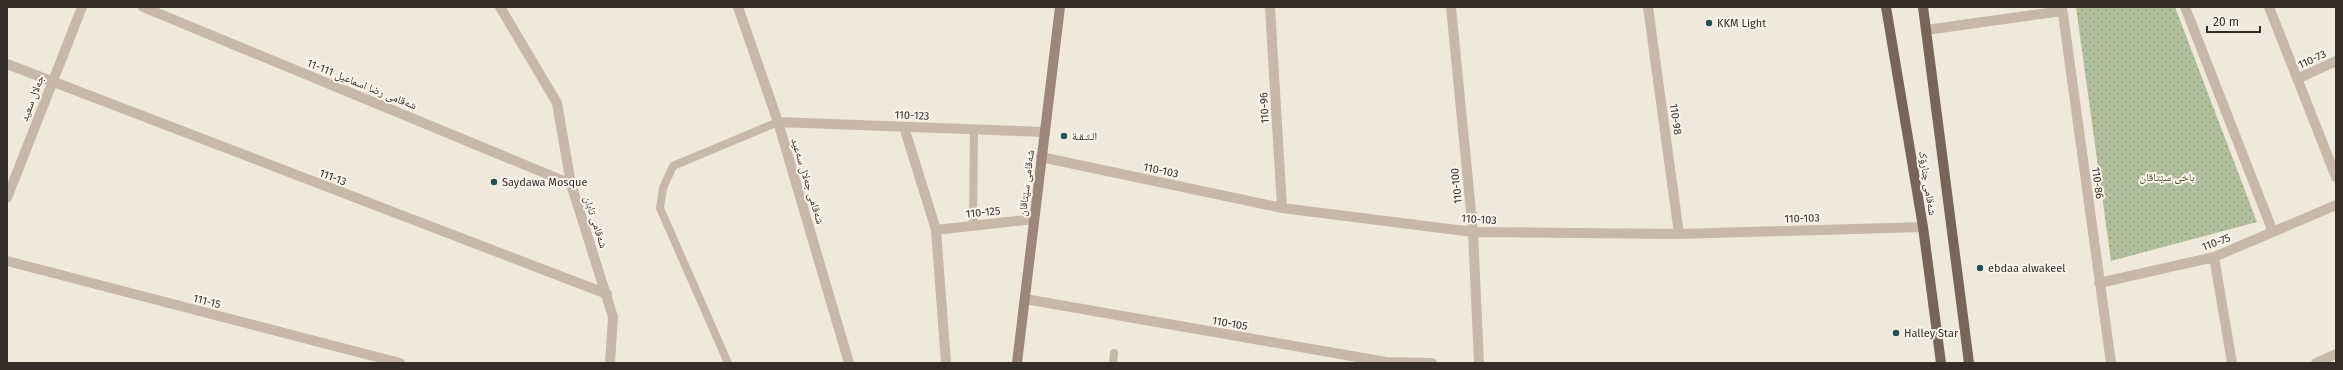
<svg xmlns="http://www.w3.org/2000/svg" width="2343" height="370" font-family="'Fira Sans','Noto Naskh Arabic',sans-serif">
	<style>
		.park { fill: url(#park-dots) }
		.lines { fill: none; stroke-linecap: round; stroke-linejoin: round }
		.lane { stroke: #c8b8a9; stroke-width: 8 }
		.street { stroke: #c8b8a9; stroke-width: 10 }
		.secondary { stroke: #9c887a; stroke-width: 10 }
		.primary { stroke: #77655a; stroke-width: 10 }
		.poi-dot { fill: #204f55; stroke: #f9f2e9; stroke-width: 1.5 }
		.labels { text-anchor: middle; stroke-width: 4; stroke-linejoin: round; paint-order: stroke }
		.poi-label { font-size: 11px; fill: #362d28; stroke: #f9f2e9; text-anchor: start }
		.street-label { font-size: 11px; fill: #362d28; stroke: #f9f2e9 }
		.park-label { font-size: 11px; fill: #44532e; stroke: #f9f2e9 }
	</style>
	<defs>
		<pattern id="park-dots" width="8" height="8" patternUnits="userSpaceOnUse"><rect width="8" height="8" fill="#b2bf9d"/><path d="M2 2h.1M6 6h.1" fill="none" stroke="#929c80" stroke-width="1.8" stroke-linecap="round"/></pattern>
	</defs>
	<rect width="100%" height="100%" fill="#f1e8dc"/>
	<path class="park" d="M 2076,7 L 2175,7 L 2257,222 L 2111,261 Z"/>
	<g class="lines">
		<path class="lane" d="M 973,225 L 974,129
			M 728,363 L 660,208 L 663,188 L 673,166 L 778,122
			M 1113,363 L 1114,353"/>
		<path class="street" d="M 143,7 L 571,184
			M 500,7 L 557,103 L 571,184 L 613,317 L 610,363
			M 738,7 L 778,122 L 849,363
			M 1270,7 L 1282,208
			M 1451,7 L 1473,232 L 1479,363
			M 1648,7 L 1679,234
			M 2062,7 L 2111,363
			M 2185,7 L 2273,232
			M 2269,7 L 2336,177
			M 1926,30 L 2062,11
			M 7,64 L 607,294
			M 2297,79 L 2336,61
			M 778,122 L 1045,132
			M 904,127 L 936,230 L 946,363
			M 1041,157 L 1282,208 L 1473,232 L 1679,234 L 1923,227
			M 7,198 L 82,7
			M 936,230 L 1034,219
			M 2214,257 L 2232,363
			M 7,261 L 400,363
			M 2099,283 L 2214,257 L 2336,205
			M 1025,299 L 1386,362 L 1432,363
			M 2316,363 L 2336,354"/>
		<path class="secondary" d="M 1017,363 L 1060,7"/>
		<path class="primary" d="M 1886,7 L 1923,227 L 1941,363
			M 1923,7 L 1969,363"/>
	</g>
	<g class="poi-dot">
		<circle cx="1709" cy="23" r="4"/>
		<circle cx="1064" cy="136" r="4"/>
		<circle cx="494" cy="182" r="4"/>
		<circle cx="1980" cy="268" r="4"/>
		<circle cx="1896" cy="333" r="4"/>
	</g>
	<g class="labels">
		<g class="poi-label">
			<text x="1717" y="27">KKM Light</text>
			<text x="1072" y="140">الـثـقـة</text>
			<text x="502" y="186">Saydawa Mosque</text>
			<text x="1988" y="272">ebdaa alwakeel</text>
			<text x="1904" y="337">Halley Star</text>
		</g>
		<g class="street-label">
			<text transform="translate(2312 59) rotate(-25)" y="4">110-73</text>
			<text transform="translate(362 84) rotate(22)" y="4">شەقامی رضا اسماعيل 111-11</text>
			<text transform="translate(32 98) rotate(-69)" y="4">جه‌لال سعید</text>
			<text transform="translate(1264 108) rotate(-93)" y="4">110-96</text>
			<text transform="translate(912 115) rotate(2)" y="4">110-123</text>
			<text transform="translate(1676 119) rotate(82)" y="4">110-98</text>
			<text transform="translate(1161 170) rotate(12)" y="4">110-103</text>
			<text transform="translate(333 177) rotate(21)" y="4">111-13</text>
			<text transform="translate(808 181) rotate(73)" y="4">شەقامی جەلال سەعید</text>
			<text transform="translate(1026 183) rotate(-83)" y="4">شەقامی سێتاقان</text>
			<text transform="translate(1928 183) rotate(81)" y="4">شەقامی چنارۆک</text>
			<text transform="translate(2098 183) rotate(82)" y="4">110-86</text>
			<text transform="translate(1456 186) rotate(-96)" y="4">110-100</text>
			<text transform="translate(983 212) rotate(-6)" y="4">110-125</text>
			<text transform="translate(1802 218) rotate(-2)" y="4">110-103</text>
			<text transform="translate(1479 219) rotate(3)" y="4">110-103</text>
			<text transform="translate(596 222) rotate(72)" y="4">شەقامی تابان</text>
			<text transform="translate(2216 242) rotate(-20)" y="4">110-75</text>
			<text transform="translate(207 301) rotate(14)" y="4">111-15</text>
			<text transform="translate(1230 323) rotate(10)" y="4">110-105</text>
		</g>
		<g class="park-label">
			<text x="2167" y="181">باخی سێتاقان</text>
		</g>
	</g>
	<rect width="2343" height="370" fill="none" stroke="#362d28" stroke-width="16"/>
	<path d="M2207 26v6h53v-6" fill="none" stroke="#362d28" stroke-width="2"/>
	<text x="2213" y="26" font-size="12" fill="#362d28" stroke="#f9f2e9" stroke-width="3" paint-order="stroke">20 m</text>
</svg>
